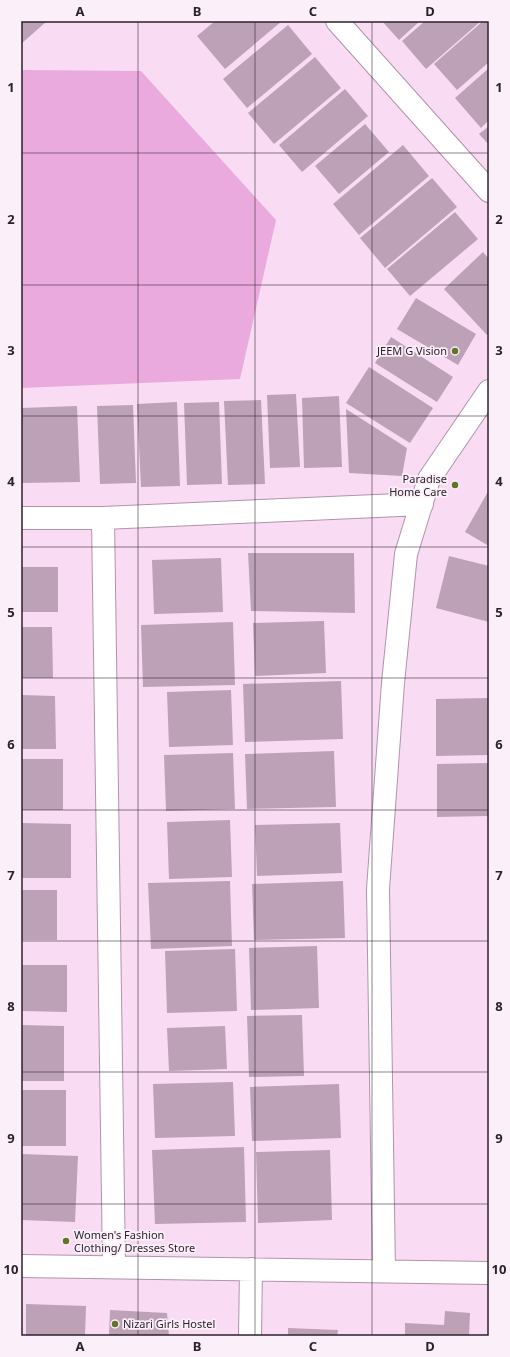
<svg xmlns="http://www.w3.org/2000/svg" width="510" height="1357" font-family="'Noto Sans',sans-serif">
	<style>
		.green { fill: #eaaade }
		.building { fill: #bca1b7 }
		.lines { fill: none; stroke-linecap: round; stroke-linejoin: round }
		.minor-casing { stroke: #b094aa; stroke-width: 24 }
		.minor { stroke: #fff; stroke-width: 22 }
		.grid { fill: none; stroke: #2d222b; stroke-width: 1; stroke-opacity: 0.55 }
		.poi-dot { fill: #607627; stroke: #fbeff9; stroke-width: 1.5 }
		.labels { text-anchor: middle; stroke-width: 3.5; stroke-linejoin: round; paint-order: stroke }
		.poi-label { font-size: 11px; fill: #2d222b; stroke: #fbeff9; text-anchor: end }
		.neatline { fill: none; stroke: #2d222b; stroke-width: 1.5 }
		.grid-label { font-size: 13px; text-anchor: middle; font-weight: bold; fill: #2d222b }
	</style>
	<rect width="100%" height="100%" fill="#f9dcf3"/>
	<path class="green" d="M 21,70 L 141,71 L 276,220 L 240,379 L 21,388 Z"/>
	<path class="building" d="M 21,21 L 47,21 L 21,44 Z
		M 215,21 L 282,21 L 225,69 L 197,36 Z
		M 382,21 L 420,21 L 399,40 Z
		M 425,21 L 481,21 L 426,69 L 402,41 Z
		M 483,21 L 489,21 L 489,62 L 457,90 L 434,64 Z
		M 288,25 L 312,54 L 247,108 L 223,79 Z
		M 315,57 L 341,88 L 274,144 L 248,113 Z
		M 489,68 L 489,120 L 481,128 L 455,98 Z
		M 345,89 L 368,116 L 302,172 L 279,145 Z
		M 365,124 L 389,152 L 339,194 L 315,166 Z
		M 489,126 L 489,145 L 479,134 Z
		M 403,145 L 429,176 L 359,235 L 333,204 Z
		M 432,178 L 457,207 L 385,268 L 360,238 Z
		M 455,212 L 478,239 L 410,296 L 387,269 Z
		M 483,252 L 489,259 L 489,333 L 487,335 L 444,289 Z
		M 416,298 L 476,334 L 458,365 L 397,329 Z
		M 391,337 L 453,377 L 437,402 L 375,363 Z
		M 369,367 L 433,408 L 410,443 L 346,403 Z
		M 296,394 L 300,467 L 270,468 L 267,395 Z
		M 339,396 L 342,467 L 304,468 L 302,398 Z
		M 261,400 L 265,484 L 228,485 L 224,401 Z
		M 177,402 L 180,486 L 141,487 L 137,404 Z
		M 219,402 L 222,484 L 187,485 L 184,403 Z
		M 133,405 L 136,483 L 100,484 L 97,406 Z
		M 77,406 L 80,482 L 21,483 L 21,408 Z
		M 346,409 L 407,448 L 402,476 L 349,473 Z
		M 489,490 L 489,546 L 465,532 Z
		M 248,553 L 354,553 L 355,613 L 251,611 Z
		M 449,556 L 489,566 L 489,622 L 436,608 Z
		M 221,558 L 223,612 L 154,614 L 152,560 Z
		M 21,567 L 58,567 L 58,612 L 21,612 Z
		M 324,621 L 326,673 L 255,676 L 253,623 Z
		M 233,622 L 235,685 L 143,687 L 141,625 Z
		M 21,627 L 52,627 L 53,678 L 21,678 Z
		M 341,681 L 343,739 L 245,742 L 243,684 Z
		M 231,690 L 233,745 L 169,747 L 167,692 Z
		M 21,695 L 55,696 L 56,749 L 21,749 Z
		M 489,698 L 489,755 L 436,756 L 436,699 Z
		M 334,751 L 336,807 L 247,809 L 245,754 Z
		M 233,753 L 235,809 L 166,811 L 164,755 Z
		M 21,759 L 63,759 L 63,810 L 21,810 Z
		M 489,763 L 489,816 L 437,817 L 437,764 Z
		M 230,820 L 232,877 L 169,879 L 167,822 Z
		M 21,823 L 71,824 L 71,878 L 21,878 Z
		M 340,823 L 342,873 L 257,876 L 255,825 Z
		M 230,881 L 232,946 L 151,949 L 148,883 Z
		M 343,881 L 345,938 L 254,940 L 252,884 Z
		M 21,890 L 57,890 L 57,940 L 21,940 Z
		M 317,946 L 319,1008 L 251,1010 L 249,948 Z
		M 235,949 L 237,1011 L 167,1013 L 165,951 Z
		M 21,965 L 67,965 L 67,1012 L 21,1011 Z
		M 302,1015 L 304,1076 L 249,1077 L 247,1016 Z
		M 21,1025 L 64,1026 L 64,1081 L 21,1081 Z
		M 225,1026 L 227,1069 L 169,1071 L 167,1028 Z
		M 233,1082 L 235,1136 L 155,1138 L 153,1084 Z
		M 339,1084 L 341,1138 L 252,1141 L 250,1087 Z
		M 21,1090 L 66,1090 L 66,1146 L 21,1146 Z
		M 244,1147 L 246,1222 L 155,1224 L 152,1150 Z
		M 330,1150 L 332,1220 L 258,1223 L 256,1152 Z
		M 21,1154 L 78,1156 L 75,1222 L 21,1220 Z
		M 26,1304 L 86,1306 L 85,1336 L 26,1336 Z
		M 110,1310 L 167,1313 L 169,1336 L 109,1336 Z
		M 445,1311 L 470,1313 L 469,1336 L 405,1336 L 405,1323 L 444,1325 Z
		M 288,1328 L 338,1330 L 337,1336 L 288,1336 Z"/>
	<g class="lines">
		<defs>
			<path id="minor" d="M 337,21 L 489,191
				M 21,518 L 103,518 L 422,504
				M 103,518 L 114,1267
				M 21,1266 L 489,1273
				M 384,1271 L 378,889 L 393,683 L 406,554 L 429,479 L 489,391
				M 250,1336 L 251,1269"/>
		</defs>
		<use href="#minor" class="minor-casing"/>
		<use href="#minor" class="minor"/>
	</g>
	<path class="grid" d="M 138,21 L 138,1336M 255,21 L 255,1336M 372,21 L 372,1336M 21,153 L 489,153M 21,285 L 489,285M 21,416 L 489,416M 21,547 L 489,547M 21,678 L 489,678M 21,810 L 489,810M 21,941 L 489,941M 21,1072 L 489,1072M 21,1204 L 489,1204"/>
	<g class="poi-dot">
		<circle cx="455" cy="351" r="4"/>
		<circle cx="455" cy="485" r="4"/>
		<circle cx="66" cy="1241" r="4"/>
		<circle cx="115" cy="1324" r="4"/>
	</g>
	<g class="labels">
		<g class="poi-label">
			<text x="447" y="355">JEEM G Vision</text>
			<text x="447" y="483">Paradise<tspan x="447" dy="13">Home Care</tspan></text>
			<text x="74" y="1239" text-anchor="start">Women's Fashion<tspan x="74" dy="13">Clothing/ Dresses Store</tspan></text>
			<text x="123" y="1328" text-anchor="start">Nizari Girls Hostel</text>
		</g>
	</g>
	<rect width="510" height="1357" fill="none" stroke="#fbeff9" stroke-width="44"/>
	<rect x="22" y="22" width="466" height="1313" class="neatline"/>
	<g class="grid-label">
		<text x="80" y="16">A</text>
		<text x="197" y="16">B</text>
		<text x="313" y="16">C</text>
		<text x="430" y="16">D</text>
		<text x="11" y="92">1</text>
		<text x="499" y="92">1</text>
		<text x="11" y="224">2</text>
		<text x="499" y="224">2</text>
		<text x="11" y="355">3</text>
		<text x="499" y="355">3</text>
		<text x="11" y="486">4</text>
		<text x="499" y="486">4</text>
		<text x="11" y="617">5</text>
		<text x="499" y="617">5</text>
		<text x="11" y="749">6</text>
		<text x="499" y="749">6</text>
		<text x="11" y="880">7</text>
		<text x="499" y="880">7</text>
		<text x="11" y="1011">8</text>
		<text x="499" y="1011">8</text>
		<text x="11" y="1143">9</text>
		<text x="499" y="1143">9</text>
		<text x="11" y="1274">10</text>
		<text x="499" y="1274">10</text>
		<text x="80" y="1351">A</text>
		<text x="197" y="1351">B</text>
		<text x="313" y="1351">C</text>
		<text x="430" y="1351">D</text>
	</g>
</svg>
